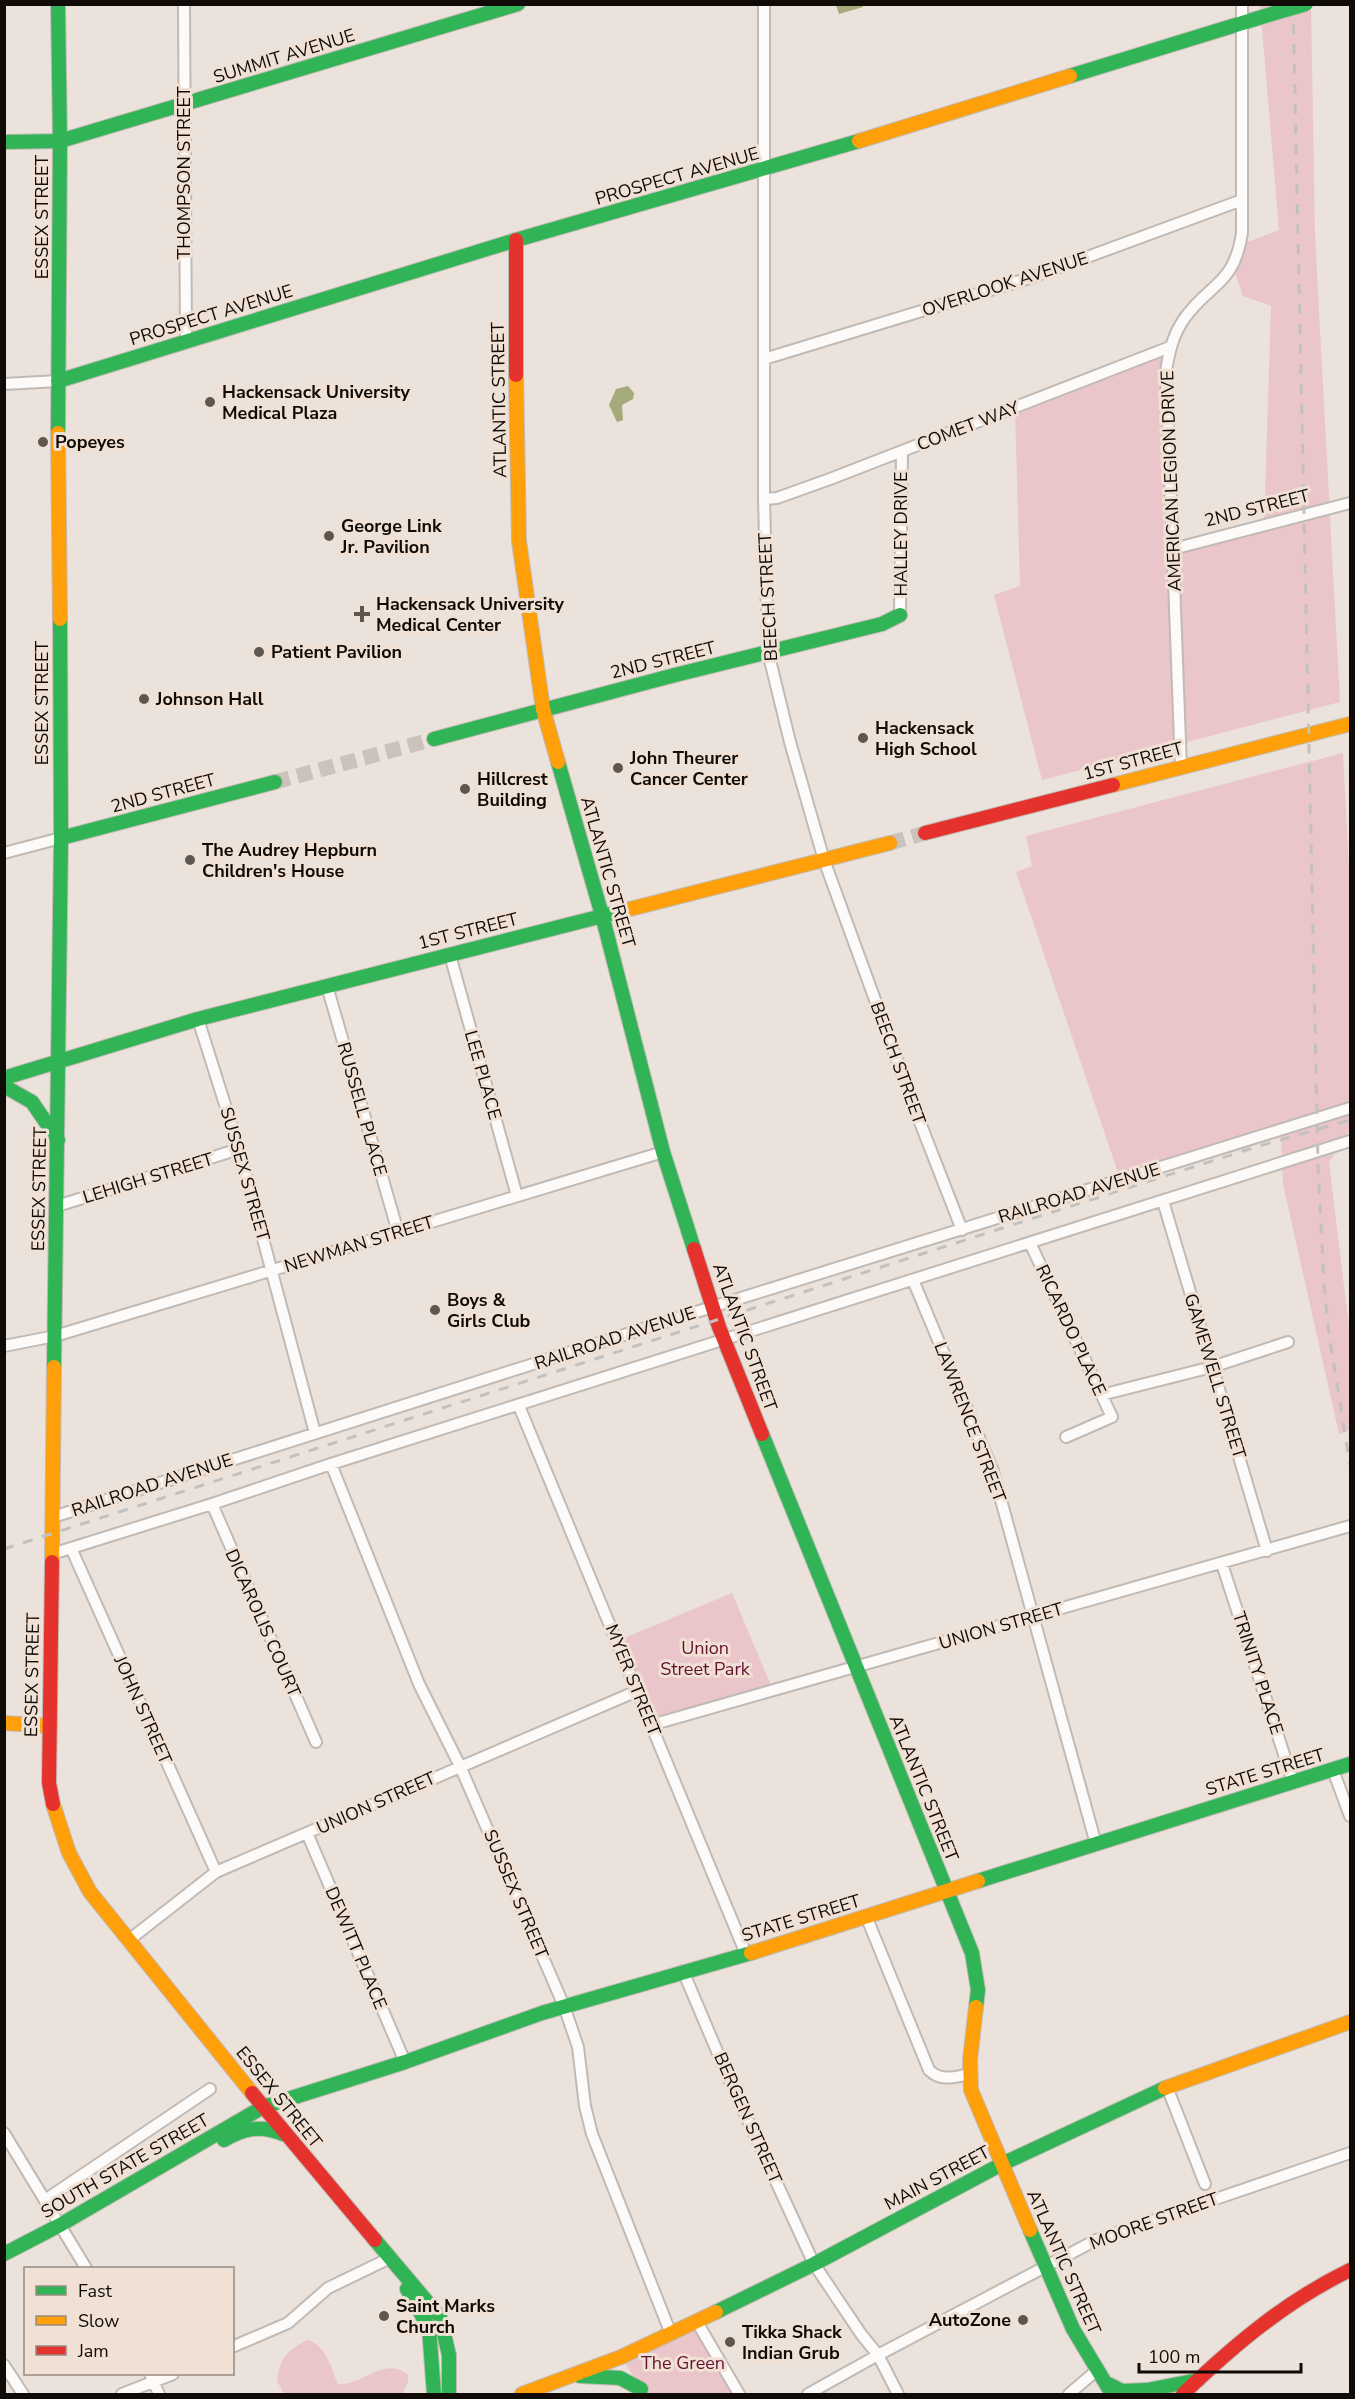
<svg xmlns="http://www.w3.org/2000/svg" width="1355" height="2399" font-family="'Nunito Sans',sans-serif">
	<style>
		.green { fill: #eac6ca }
		.water { fill: #a5aa7b }
		.lines { fill: none; stroke-linecap: round; stroke-linejoin: round }
		.secondary-tunnel { stroke: #cac2bb; stroke-width: 15; stroke-dasharray: 15 8; stroke-linecap: butt }
		.street-casing { stroke: #c1bab4; stroke-width: 14 }
		.fast-casing { stroke: #c1bab4; stroke-width: 16 }
		.slow-casing { stroke: #c1bab4; stroke-width: 16 }
		.jam-casing { stroke: #c1bab4; stroke-width: 16 }
		.street { stroke: #fcfbfa; stroke-width: 10 }
		.fast { stroke: #30b455; stroke-width: 14 }
		.slow { stroke: #ff9f0a; stroke-width: 14 }
		.jam { stroke: #e5322d; stroke-width: 14 }
		.rail { stroke: #c3c1bf; stroke-width: 3; stroke-dasharray: 10 10; stroke-linecap: butt }
		.fast-bridge-casing { stroke: #c1bab4; stroke-width: 16; stroke-linecap: butt }
		.fast-bridge { stroke: #30b455; stroke-width: 14 }
		.poi-dot { fill: #5d5651; stroke: #f1e1d5; stroke-width: 2 }
		.labels { text-anchor: middle; stroke-width: 6; stroke-linejoin: round; paint-order: stroke }
		.street-label { font-size: 18px; fill: #100b07; stroke: #f1e1d5 }
		.poi-label { font-size: 18px; font-weight: bold; fill: #100b07; stroke: #f1e1d5; text-anchor: start }
		.park-label { font-size: 18px; fill: #631031; stroke: #f1e1d5 }
	</style>
	<rect width="100%" height="100%" fill="#ebe2db"/>
	<path class="green" d="M 1260,5 L 1311,5 L 1315,235 L 1340,702 L 1042,780 L 994,595 L 1020,586 L 1015,410 L 1169,350 L 1177,549 L 1264,526 L 1271,306 L 1243,296 L 1233,267 L 1242,244 L 1279,230 Z
		M 1343,753 L 1350,891 L 1350,1130 L 1329,1162 L 1350,1336 L 1350,1430 L 1339,1434 L 1283,1184 L 1281,1137 L 1122,1184 L 1016,872 L 1032,866 L 1026,836 Z
		M 732,1593 L 773,1690 L 651,1725 L 617,1641 Z
		M 697,2322 L 739,2394 L 645,2394 L 621,2357 Z
		M 307,2340 C 326,2344 331,2368 338,2384 C 363,2386 384,2355 408,2375 L 408,2382 L 402,2394 L 284,2394 L 277,2381 C 280,2357 287,2351 307,2340 Z"/>
	<path class="water" d="M 836,5 L 863,5 L 863,7 L 839,14 Z
		M 628,386 L 634,393 L 633,399 L 622,405 L 623,420 L 617,422 L 609,405 L 616,389 Z"/>
	<g class="lines">
		<path class="secondary-tunnel" d="M 275,782 L 434,739
			M 890,843 L 925,833"/>
		<defs>
			<path id="street" d="M 184,4 L 186,342
				M 764,4 L 764,499 L 768,652 L 790,742 L 824,860 L 916,1112 L 962,1230
				M 764,359 L 1033,277 L 1242,200
				M 4,384 L 58,381
				M 764,499 L 777,498 L 830,479 L 1170,347
				M 1173,549 L 1350,503
				M 900,615 L 902,452
				M 1181,767 L 1166,371 C 1169,352 1173,335 1184,319 C 1209,283 1234,286 1242,233 L 1242,4
				M 4,853 L 61,838
				M 450,955 L 517,1196
				M 327,986 L 398,1232
				M 198,1019 L 239,1149 L 315,1433
				M 1163,1201 L 1267,1551
				M 57,1206 L 239,1149
				M 1030,1243 L 1112,1417 L 1066,1437
				M 913,1280 L 993,1471 L 1096,1844
				M 4,1346 L 55,1336 L 663,1152
				M 1101,1395 L 1212,1367 L 1288,1342
				M 519,1406 L 746,1954
				M 331,1464 L 419,1684 L 460,1766 L 564,2006 L 578,2047 L 585,2106 L 592,2134 L 671,2334
				M 212,1504 L 316,1742
				M 53,1517 L 712,1307 L 1350,1108
				M 71,1548 L 216,1872
				M 52,1554 L 212,1504 L 331,1464 L 1350,1141
				M 1222,1564 L 1293,1782
				M 651,1725 L 1350,1526
				M 1333,1770 L 1350,1816
				M 307,1833 L 405,2062
				M 866,1916 L 929,2070 C 941,2082 954,2077 970,2074
				M 129,1940 L 216,1872 L 637,1691
				M 683,1971 L 728,2077 L 814,2264 L 861,2334 L 878,2355 L 898,2394
				M 1167,2087 L 1205,2184
				M 4,2133 L 86,2268
				M 45,2200 L 210,2089
				M 697,2322 L 739,2394
				M 232,2347 L 288,2323 L 328,2288 L 390,2258
				M 4,2365 L 23,2394
				M 150,2374 L 159,2394
				M 122,2394 L 173,2374
				M 808,2394 L 878,2355 L 1096,2240 L 1350,2153
				M 1069,2394 L 1096,2371"/>
			<path id="fast" d="M 58,4 L 60,141 L 58,433
				M 1070,76 L 1275,13
				M 4,142 L 60,141 L 518,4
				M 58,381 L 516,240 L 859,141
				M 434,739 L 675,675 L 882,624 L 900,615
				M 558,762 L 602,915 L 663,1152 L 694,1249
				M 61,838 L 275,782
				M 4,1078 L 198,1019 L 626,910
				M 4,1086 L 32,1102 L 58,1140
				M 54,1367 L 61,838 L 60,619
				M 762,1434 L 972,1953 L 978,1990 L 976,2007
				M 978,1881 L 1350,1764
				M 224,2140 C 244,2128 261,2125 283,2134
				M 1030,2230 L 1073,2329 L 1112,2394
				M 375,2240 L 440,2317 L 449,2355 L 449,2394
				M 4,2254 L 60,2225 L 263,2107 L 405,2062 L 542,2013 L 751,1953
				M 407,2289 L 429,2328 L 434,2394
				M 716,2312 L 814,2264 L 1002,2164 L 1165,2088
				M 580,2376 L 620,2378 L 641,2389
				M 1106,2383 L 1122,2391 L 1147,2390 L 1198,2380"/>
			<path id="slow" d="M 859,141 L 1070,76
				M 516,375 L 519,541 L 543,709 L 558,762
				M 58,433 L 60,619
				M 1113,785 L 1350,724
				M 626,910 L 890,843
				M 52,1562 L 54,1367
				M 4,1723 L 50,1726
				M 53,1804 L 69,1853 L 90,1892 L 252,2093
				M 751,1953 L 978,1881
				M 976,2007 L 970,2060 L 971,2090 L 1030,2230
				M 1165,2088 L 1350,2022
				M 522,2394 L 621,2357 L 716,2312"/>
			<path id="jam" d="M 516,240 L 516,375
				M 925,833 L 1113,785
				M 694,1249 L 719,1327 L 762,1434
				M 52,1562 L 49,1783 L 53,1804
				M 252,2093 L 375,2240
				M 1183,2394 C 1234,2345 1286,2301 1350,2270"/>
		</defs>
		<use href="#street" class="street-casing"/>
		<use href="#fast" class="fast-casing"/>
		<use href="#slow" class="slow-casing"/>
		<use href="#jam" class="jam-casing"/>
		<use href="#street" class="street"/>
		<use href="#fast" class="fast"/>
		<use href="#slow" class="slow"/>
		<use href="#jam" class="jam"/>
		<path class="rail" d="M 1293,4 L 1318,1164 L 1324,1284 L 1329,1335 L 1350,1465
			M 4,1549 L 984,1234 L 1259,1146 L 1350,1120"/>
		<defs>
			<path id="fast-bridge" d="M 1275,13 L 1306,4"/>
		</defs>
		<use href="#fast-bridge" class="fast-bridge-casing"/>
		<use href="#fast-bridge" class="fast-bridge"/>
	</g>
	<g class="poi-dot">
		<circle cx="210" cy="402" r="6"/>
		<circle cx="43" cy="442" r="6"/>
		<circle cx="329" cy="536" r="6"/>
		<path d="M359 605h6v6h6v6h-6v6h-6v-6h-6v-6h6z"/>
		<circle cx="259" cy="652" r="6"/>
		<circle cx="144" cy="699" r="6"/>
		<circle cx="863" cy="738" r="6"/>
		<circle cx="618" cy="768" r="6"/>
		<circle cx="465" cy="789" r="6"/>
		<circle cx="190" cy="860" r="6"/>
		<circle cx="435" cy="1310" r="6"/>
		<circle cx="384" cy="2316" r="6"/>
		<circle cx="1023" cy="2320" r="6"/>
		<circle cx="730" cy="2342" r="6"/>
	</g>
	<g class="labels">
		<g class="street-label">
			<text transform="translate(284 56) rotate(-17)" y="6">SUMMIT AVENUE</text>
			<text transform="translate(184 173) rotate(-90)" y="6">THOMPSON STREET</text>
			<text transform="translate(677 176) rotate(-16)" y="6">PROSPECT AVENUE</text>
			<text transform="translate(42 217) rotate(-90)" y="6">ESSEX STREET</text>
			<text transform="translate(1005 284) rotate(-18)" y="6">OVERLOOK AVENUE</text>
			<text transform="translate(211 315) rotate(-17)" y="6">PROSPECT AVENUE</text>
			<text transform="translate(499 400) rotate(-91)" y="6">ATLANTIC STREET</text>
			<text transform="translate(968 426) rotate(-21)" y="6">COMET WAY</text>
			<text transform="translate(1171 481) rotate(-92)" y="6">AMERICAN LEGION DRIVE</text>
			<text transform="translate(1257 508) rotate(-14)" y="6">2ND STREET</text>
			<text transform="translate(901 534) rotate(-90)" y="6">HALLEY DRIVE</text>
			<text transform="translate(768 597) rotate(-93)" y="6">BEECH STREET</text>
			<text transform="translate(663 660) rotate(-14)" y="6">2ND STREET</text>
			<text transform="translate(42 703) rotate(-90)" y="6">ESSEX STREET</text>
			<text transform="translate(1133 761) rotate(-15)" y="6">1ST STREET</text>
			<text transform="translate(163 793) rotate(-15)" y="6">2ND STREET</text>
			<text transform="translate(608 872) rotate(74)" y="6">ATLANTIC STREET</text>
			<text transform="translate(468 931) rotate(-14)" y="6">1ST STREET</text>
			<text transform="translate(898 1063) rotate(70)" y="6">BEECH STREET</text>
			<text transform="translate(483 1075) rotate(74)" y="6">LEE PLACE</text>
			<text transform="translate(362 1109) rotate(74)" y="6">RUSSELL PLACE</text>
			<text transform="translate(245 1174) rotate(74)" y="6">SUSSEX STREET</text>
			<text transform="translate(148 1178) rotate(-17)" y="6">LEHIGH STREET</text>
			<text transform="translate(39 1189) rotate(-89)" y="6">ESSEX STREET</text>
			<text transform="translate(1079 1193) rotate(-17)" y="6">RAILROAD AVENUE</text>
			<text transform="translate(359 1244) rotate(-17)" y="6">NEWMAN STREET</text>
			<text transform="translate(1071 1330) rotate(65)" y="6">RICARDO PLACE</text>
			<text transform="translate(745 1337) rotate(70)" y="6">ATLANTIC STREET</text>
			<text transform="translate(615 1338) rotate(-18)" y="6">RAILROAD AVENUE</text>
			<text transform="translate(1215 1376) rotate(73)" y="6">GAMEWELL STREET</text>
			<text transform="translate(970 1422) rotate(69)" y="6">LAWRENCE STREET</text>
			<text transform="translate(152 1485) rotate(-18)" y="6">RAILROAD AVENUE</text>
			<text transform="translate(263 1623) rotate(66)" y="6">DICAROLIS COURT</text>
			<text transform="translate(1001 1626) rotate(-16)" y="6">UNION STREET</text>
			<text transform="translate(1258 1673) rotate(72)" y="6">TRINITY PLACE</text>
			<text transform="translate(32 1675) rotate(-89)" y="6">ESSEX STREET</text>
			<text transform="translate(633 1680) rotate(68)" y="6">MYER STREET</text>
			<text transform="translate(143 1710) rotate(66)" y="6">JOHN STREET</text>
			<text transform="translate(1265 1772) rotate(-17)" y="6">STATE STREET</text>
			<text transform="translate(924 1788) rotate(68)" y="6">ATLANTIC STREET</text>
			<text transform="translate(376 1803) rotate(-24)" y="6">UNION STREET</text>
			<text transform="translate(516 1894) rotate(67)" y="6">SUSSEX STREET</text>
			<text transform="translate(801 1918) rotate(-17)" y="6">STATE STREET</text>
			<text transform="translate(356 1948) rotate(67)" y="6">DEWITT PLACE</text>
			<text transform="translate(279 2097) rotate(51)" y="6">ESSEX STREET</text>
			<text transform="translate(748 2118) rotate(66)" y="6">BERGEN STREET</text>
			<text transform="translate(125 2166) rotate(-30)" y="6">SOUTH STATE STREET</text>
			<text transform="translate(937 2178) rotate(-28)" y="6">MAIN STREET</text>
			<text transform="translate(1154 2221) rotate(-20)" y="6">MOORE STREET</text>
			<text transform="translate(1064 2262) rotate(66)" y="6">ATLANTIC STREET</text>
		</g>
		<g class="poi-label">
			<text x="222" y="398">Hackensack University<tspan x="222" dy="21">Medical Plaza</tspan></text>
			<text x="55" y="448">Popeyes</text>
			<text x="341" y="532">George Link<tspan x="341" dy="21">Jr. Pavilion</tspan></text>
			<text x="376" y="610">Hackensack University<tspan x="376" dy="21">Medical Center</tspan></text>
			<text x="271" y="658">Patient Pavilion</text>
			<text x="156" y="705">Johnson Hall</text>
			<text x="875" y="734">Hackensack<tspan x="875" dy="21">High School</tspan></text>
			<text x="630" y="764">John Theurer<tspan x="630" dy="21">Cancer Center</tspan></text>
			<text x="477" y="785">Hillcrest<tspan x="477" dy="21">Building</tspan></text>
			<text x="202" y="856">The Audrey Hepburn<tspan x="202" dy="21">Children's House</tspan></text>
			<text x="447" y="1306">Boys &amp;<tspan x="447" dy="21">Girls Club</tspan></text>
			<text x="396" y="2312">Saint Marks<tspan x="396" dy="21">Church</tspan></text>
			<text x="1011" y="2326" text-anchor="end">AutoZone</text>
			<text x="742" y="2338">Tikka Shack<tspan x="742" dy="21">Indian Grub</tspan></text>
		</g>
		<g class="park-label">
			<text x="705" y="1654">Union<tspan x="705" dy="21">Street Park</tspan></text>
			<text x="683" y="2369">The Green</text>
		</g>
	</g>
	<rect width="1355" height="2399" fill="none" stroke="#100b07" stroke-width="12"/>
	<rect x="24" y="2267" width="210" height="108" fill="#f1e1d5" stroke="#978b83" stroke-width="1.5"/>
	<rect x="36" y="2286" width="30" height="9" fill="#30b455" stroke="#978b83" stroke-width="1.5"/>
	<text x="78" y="2297" font-size="18" fill="#100b07">Fast</text>
	<rect x="36" y="2316" width="30" height="9" fill="#ff9f0a" stroke="#978b83" stroke-width="1.5"/>
	<text x="78" y="2327" font-size="18" fill="#100b07">Slow</text>
	<rect x="36" y="2346" width="30" height="9" fill="#e5322d" stroke="#978b83" stroke-width="1.5"/>
	<text x="78" y="2357" font-size="18" fill="#100b07">Jam</text>
	<path d="M1139 2363v9h162v-9" fill="none" stroke="#100b07" stroke-width="3"/>
	<text x="1148" y="2363" font-size="18" fill="#100b07" stroke="#f1e1d5" stroke-width="4.5" paint-order="stroke">100 m</text>
</svg>
